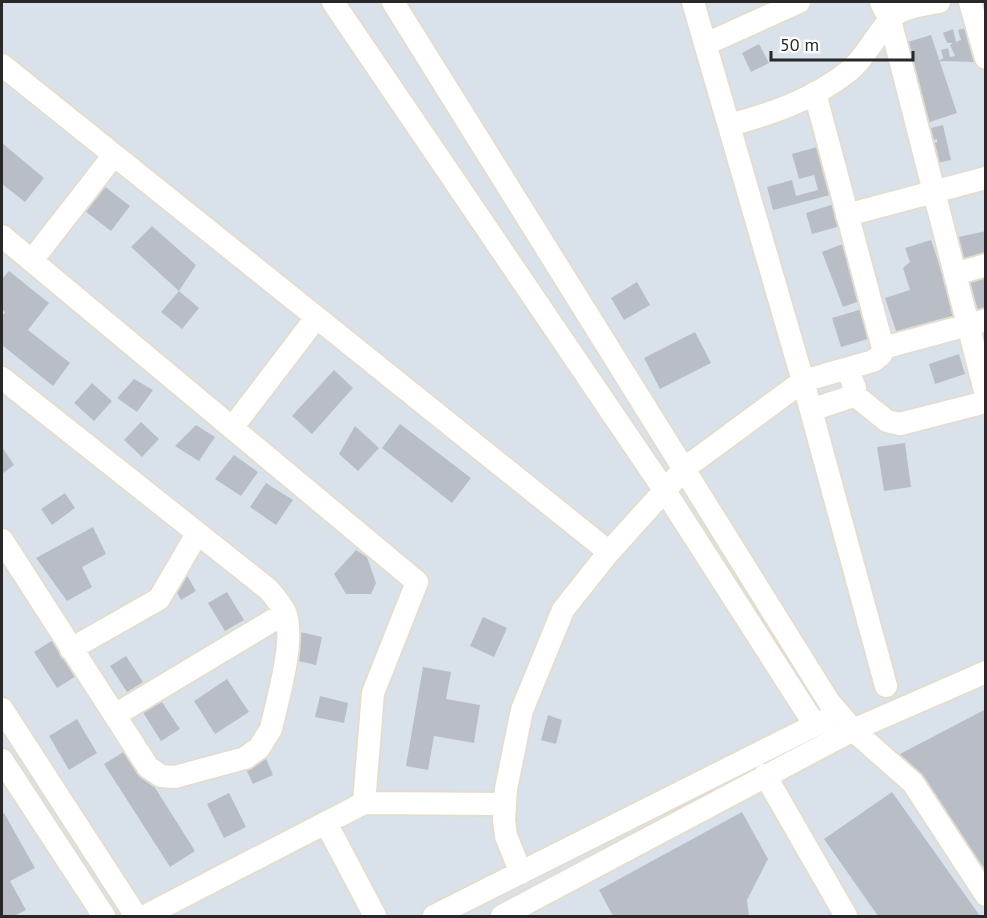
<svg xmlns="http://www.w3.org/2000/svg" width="987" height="918" font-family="'PT Sans',sans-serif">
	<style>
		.building { fill: #b9bec6 }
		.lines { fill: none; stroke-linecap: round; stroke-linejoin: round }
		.street-casing { stroke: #e2ddce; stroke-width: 26 }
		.street { stroke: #fff; stroke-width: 22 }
	</style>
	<rect width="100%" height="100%" fill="#d9e2eb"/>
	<path class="building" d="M 966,28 L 976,62 L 939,61 L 943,58 L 941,50 L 948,48 L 950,57 L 955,56 L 950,45 L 953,43 L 947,43 L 943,33 L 953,29 L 956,42 L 961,40 L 958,30 Z
		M 931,35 L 957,113 L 927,123 L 904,43 Z
		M 759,44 L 769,63 L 751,72 L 742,53 Z
		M 943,125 L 951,160 L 933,164 L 928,144 L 937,142 L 937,139 L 924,142 L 922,130 Z
		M 2,143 L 44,178 L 25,202 L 2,184 Z
		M 817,147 L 830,195 L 773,210 L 767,187 L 792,180 L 796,196 L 818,190 L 814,175 L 799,179 L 792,154 Z
		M 104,186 L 130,206 L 111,231 L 85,211 Z
		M 837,203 L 844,225 L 812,234 L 806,213 Z
		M 152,226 L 196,265 L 179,291 L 199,308 L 182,329 L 161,312 L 179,291 L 131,247 Z
		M 986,231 L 986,257 L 960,263 L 954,238 Z
		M 931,240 L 957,318 L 898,337 L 885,298 L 910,290 L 903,268 L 910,262 L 905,248 Z
		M 845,243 L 865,299 L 843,307 L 822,252 Z
		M 9,271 L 49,303 L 28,330 L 70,363 L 53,386 L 2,345 L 2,317 L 5,312 L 2,309 L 2,279 Z
		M 986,272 L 986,307 L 978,310 L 967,279 Z
		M 637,282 L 650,305 L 624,320 L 611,298 Z
		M 862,309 L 871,338 L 841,347 L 832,318 Z
		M 695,332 L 711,363 L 660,389 L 644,358 Z
		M 959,354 L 965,374 L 935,384 L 929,364 Z
		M 334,370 L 353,388 L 312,434 L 292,416 Z
		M 134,379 L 153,390 L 137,412 L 117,398 Z
		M 92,383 L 112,401 L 94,421 L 74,403 Z
		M 141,422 L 159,439 L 142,457 L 124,440 Z
		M 400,424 L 471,478 L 452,503 L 382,448 Z
		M 196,425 L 215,437 L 199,461 L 175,446 Z
		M 355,426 L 379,448 L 358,471 L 339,454 Z
		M 905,443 L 911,487 L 884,491 L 877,447 Z
		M 2,447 L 14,465 L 2,474 Z
		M 234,455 L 258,472 L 241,496 L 215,479 Z
		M 266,483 L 293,500 L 276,525 L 250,507 Z
		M 65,493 L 75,508 L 52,525 L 41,509 Z
		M 93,527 L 106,554 L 82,567 L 92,587 L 67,601 L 36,558 Z
		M 356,550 L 367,557 L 376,583 L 371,594 L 346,594 L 334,574 Z
		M 185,572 L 196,591 L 181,600 L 170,581 Z
		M 227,592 L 244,620 L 225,631 L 208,603 Z
		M 483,617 L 507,628 L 494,657 L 470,646 Z
		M 296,631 L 322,637 L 316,665 L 290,659 Z
		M 58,637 L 81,673 L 57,688 L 34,652 Z
		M 126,656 L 143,682 L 127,692 L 110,666 Z
		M 423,667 L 451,672 L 446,699 L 480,705 L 474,743 L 434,736 L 428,770 L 406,766 Z
		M 227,679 L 249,712 L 215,734 L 194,701 Z
		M 320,696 L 348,703 L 344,723 L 315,717 Z
		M 160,699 L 180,729 L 161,741 L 142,711 Z
		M 986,709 L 986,871 L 900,754 Z
		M 548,715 L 562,720 L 556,744 L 541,740 Z
		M 77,719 L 97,753 L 69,770 L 49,736 Z
		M 130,748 L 195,851 L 170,867 L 104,764 Z
		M 264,754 L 273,775 L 253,784 L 243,763 Z
		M 892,792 L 980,916 L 878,916 L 824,839 Z
		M 229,793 L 246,827 L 224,838 L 207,804 Z
		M 742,812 L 768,859 L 747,900 L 749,916 L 613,916 L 599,890 Z
		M 4,813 L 35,868 L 10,881 L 26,910 L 14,916 L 2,916 L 2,814 Z"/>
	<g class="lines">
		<defs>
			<path id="street" d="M 333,2 L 665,491 L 815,725
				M 393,2 L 829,702 L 853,730 L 913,783 L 986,895
				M 693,2 L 803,381 L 886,686
				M 881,2 L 890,20 L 986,395
				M 970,2 L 986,58
				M 706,44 L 799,2
				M 2,65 L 609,552
				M 729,125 C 772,114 814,99 849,71 C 869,55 881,23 899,12 C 911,6 926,4 939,2
				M 847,215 L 986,178
				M 2,236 L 417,582 L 373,693 L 364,803 L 145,916
				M 33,259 L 114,155
				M 955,274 L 986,265
				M 883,348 L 986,320
				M 2,378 L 268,589 C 274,596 281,604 285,612 C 296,639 277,701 271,729 L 259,748 L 245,758 L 175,777 L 161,776 L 148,767 L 2,540
				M 852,393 L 887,421 L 900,424 L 986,402
				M 811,410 L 850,397 L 855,388 L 852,381
				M 232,428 L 316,318
				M 71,649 L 159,599 L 197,534
				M 2,709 L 136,916
				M 115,715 L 285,613
				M 2,760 L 104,916
				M 765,775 L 846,916
				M 364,803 L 504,804
				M 326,823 L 375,916
				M 521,873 L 506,836 L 504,820 L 506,789 L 522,710 L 563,610 L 609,552 L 685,468 L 803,381 L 873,361 L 881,355 L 883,348 L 815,93
				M 434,916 L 827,719
				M 502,916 L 853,730 L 986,672"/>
		</defs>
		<use href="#street" class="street-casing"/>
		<use href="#street" class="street"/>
	</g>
	<rect width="987" height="918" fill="none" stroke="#282828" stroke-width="6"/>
	<path d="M771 51v9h142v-9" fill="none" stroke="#282828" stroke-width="3"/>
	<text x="780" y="51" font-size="18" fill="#282828" stroke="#ffffff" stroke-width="4.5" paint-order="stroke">50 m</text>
</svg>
